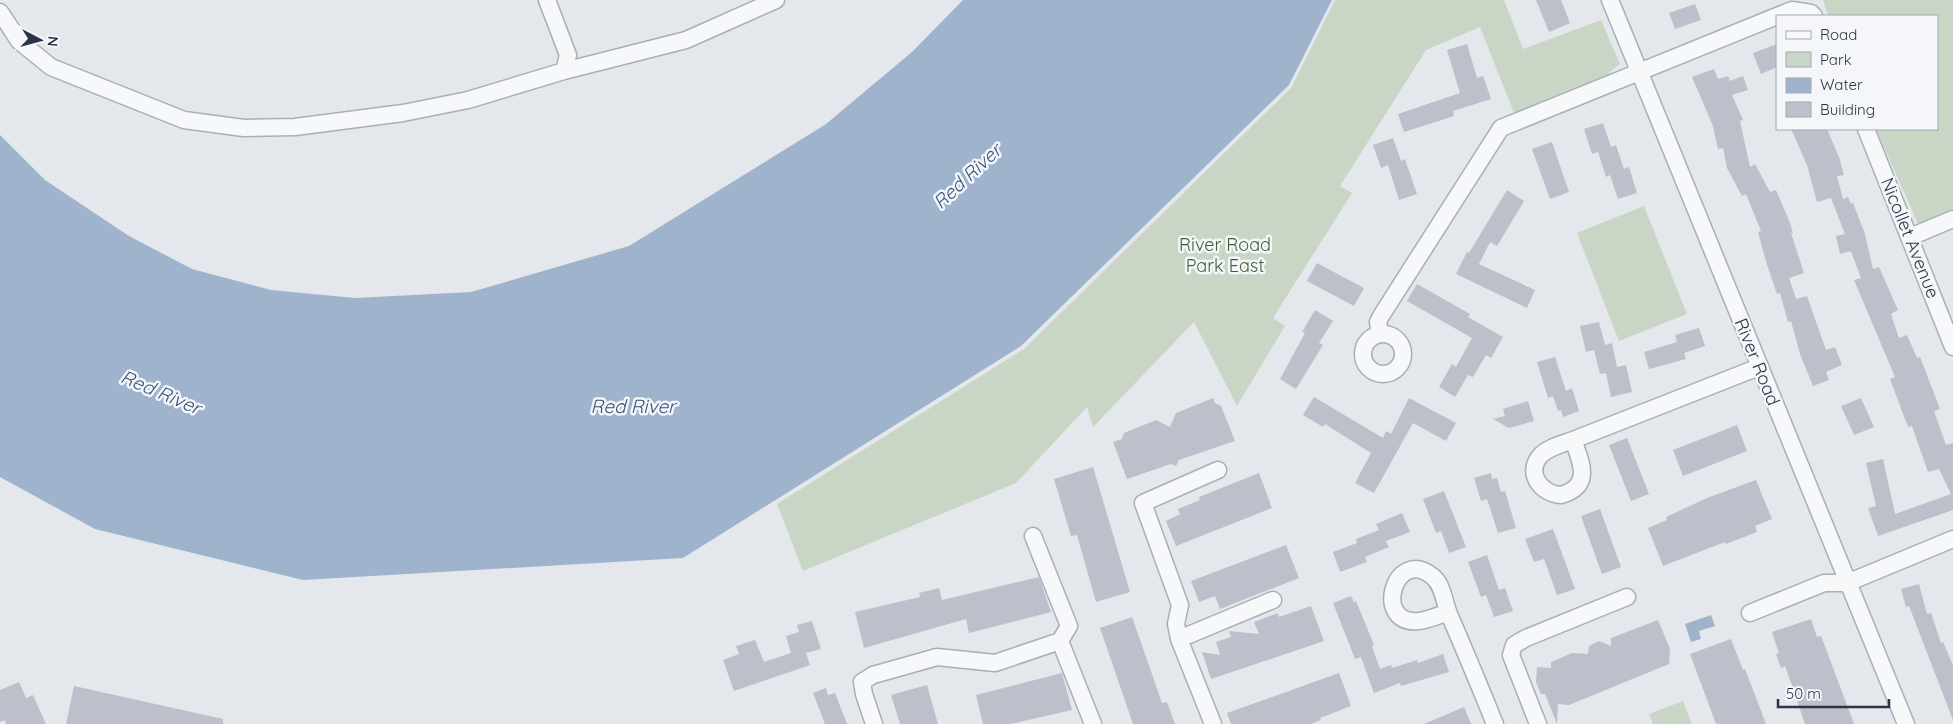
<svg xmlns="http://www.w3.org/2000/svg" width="1953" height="724" font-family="Quicksand,sans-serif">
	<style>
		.green { fill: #c9d6c5 }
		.water { fill: #9fb4cc }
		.building { fill: #bbc0ca }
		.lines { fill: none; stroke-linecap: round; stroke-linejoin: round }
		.minor-casing { stroke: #a9aeb7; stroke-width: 19 }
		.minor { stroke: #f7f8fa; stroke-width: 16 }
		.labels { text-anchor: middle; stroke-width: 5; stroke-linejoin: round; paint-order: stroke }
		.street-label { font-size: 18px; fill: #2b3445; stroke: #f4f6f9 }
		.park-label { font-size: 18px; fill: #3f6138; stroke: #f4f6f9 }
		.water-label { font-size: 19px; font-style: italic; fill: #34527a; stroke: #f4f6f9 }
	</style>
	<rect width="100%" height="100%" fill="#e4e7ec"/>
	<path class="green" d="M 1335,0 L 1504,0 L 1523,49 L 1601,20 L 1620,64 L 1605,76 L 1514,113 L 1480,27 L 1426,50 L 1340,186 L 1352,193 L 1273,318 L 1285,326 L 1237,406 L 1194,322 L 1093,427 L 1087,407 L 1016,483 L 803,571 L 777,504 L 1024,349 L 1291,88 Z
		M 1823,0 L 1953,0 L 1953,214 L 1919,226 L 1876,129 L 1937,129 L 1937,16 L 1828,16 Z
		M 1644,206 L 1687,314 L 1619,341 L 1577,233 Z
		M 1683,701 L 1692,724 L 1653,724 L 1649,714 Z"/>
	<path class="water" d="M 963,0 L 1332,0 L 1289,85 L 1021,346 L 683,558 L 303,580 L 95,529 L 0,477 L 0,135 L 45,180 L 129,236 L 192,269 L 271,290 L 355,298 L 471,292 L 629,246 L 826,124 L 912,52 Z
		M 1711,615 L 1715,626 L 1699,631 L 1701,639 L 1691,642 L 1685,624 Z"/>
	<path class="building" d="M 1536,0 L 1561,0 L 1570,23 L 1549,32 Z
		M 1695,4 L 1701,20 L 1675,29 L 1669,13 Z
		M 1467,44 L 1477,78 L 1483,76 L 1491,99 L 1453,111 L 1454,116 L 1404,132 L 1398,114 L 1460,93 L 1447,50 Z
		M 1777,44 L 1777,67 L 1761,74 L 1753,53 Z
		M 1714,69 L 1718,79 L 1728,76 L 1730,81 L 1743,76 L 1748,90 L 1732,95 L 1743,120 L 1740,121 L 1750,167 L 1755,164 L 1770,192 L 1776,190 L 1790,223 L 1793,233 L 1791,233 L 1804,273 L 1789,278 L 1796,299 L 1807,296 L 1826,350 L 1835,347 L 1842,365 L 1826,372 L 1829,380 L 1813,386 L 1800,354 L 1791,321 L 1788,322 L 1780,293 L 1777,294 L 1767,265 L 1758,232 L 1761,231 L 1746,194 L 1742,196 L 1727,168 L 1723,148 L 1718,149 L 1713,126 L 1692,77 Z
		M 1603,123 L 1611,147 L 1616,145 L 1624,169 L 1629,167 L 1637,193 L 1618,199 L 1610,175 L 1606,177 L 1598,152 L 1592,154 L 1584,129 Z
		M 1791,129 L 1827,129 L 1839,157 L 1844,175 L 1837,176 L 1843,199 L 1848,197 L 1851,204 L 1853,203 L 1865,234 L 1873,269 L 1879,267 L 1898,310 L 1891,314 L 1899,338 L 1907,335 L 1917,358 L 1920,357 L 1940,409 L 1934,411 L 1946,445 L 1953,443 L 1953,510 L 1878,536 L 1868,508 L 1876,506 L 1866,463 L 1883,459 L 1895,514 L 1951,494 L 1939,469 L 1928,472 L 1912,426 L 1908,427 L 1890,379 L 1895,377 L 1854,280 L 1861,278 L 1851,251 L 1840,254 L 1836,236 L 1845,234 L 1831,198 L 1817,202 L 1807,165 Z
		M 1393,138 L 1401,161 L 1405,159 L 1417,194 L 1399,200 L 1388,165 L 1381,168 L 1373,145 Z
		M 1552,142 L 1569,192 L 1550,199 L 1532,149 Z
		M 1507,190 L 1524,201 L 1497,246 L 1490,242 L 1479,264 L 1535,290 L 1527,308 L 1456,274 L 1467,252 L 1469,253 Z
		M 1317,263 L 1364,288 L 1354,306 L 1307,281 Z
		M 1417,284 L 1470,314 L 1468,317 L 1503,337 L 1491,358 L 1486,355 L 1473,377 L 1468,375 L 1455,397 L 1439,387 L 1452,364 L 1456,367 L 1472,338 L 1407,301 Z
		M 1315,310 L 1333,321 L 1319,343 L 1323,345 L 1296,389 L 1280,379 L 1305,333 L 1302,332 Z
		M 1599,322 L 1605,345 L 1612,343 L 1617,367 L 1626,365 L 1632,392 L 1611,397 L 1606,373 L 1600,374 L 1594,350 L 1586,352 L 1580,326 Z
		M 1699,328 L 1705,346 L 1684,353 L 1686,359 L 1649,369 L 1644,352 L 1677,342 L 1675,335 Z
		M 1555,357 L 1566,391 L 1572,388 L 1579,411 L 1563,417 L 1561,410 L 1558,411 L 1553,396 L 1548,398 L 1537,362 Z
		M 1314,397 L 1383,438 L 1386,431 L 1391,434 L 1409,398 L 1456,423 L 1446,441 L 1413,423 L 1374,493 L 1355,483 L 1371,453 L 1325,424 L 1323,427 L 1303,415 Z
		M 1213,398 L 1215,403 L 1221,406 L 1235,441 L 1179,460 L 1176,466 L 1171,464 L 1127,479 L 1113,442 L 1122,439 L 1124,433 L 1156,420 L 1170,427 L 1176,413 Z
		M 1861,398 L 1874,427 L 1854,435 L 1841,406 Z
		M 1528,401 L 1534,421 L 1509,428 L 1493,419 L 1505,416 L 1503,409 Z
		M 1737,425 L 1747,451 L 1683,476 L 1673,450 Z
		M 1627,438 L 1649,494 L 1631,501 L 1609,445 Z
		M 1093,467 L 1130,592 L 1096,602 L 1077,535 L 1071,536 L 1054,479 Z
		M 1259,473 L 1272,508 L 1176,546 L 1166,521 L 1180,514 L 1178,509 L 1200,500 L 1199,497 Z
		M 1491,473 L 1492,479 L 1497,478 L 1501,492 L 1505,491 L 1516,528 L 1498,533 L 1487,499 L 1481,501 L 1474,478 Z
		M 1756,480 L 1772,519 L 1755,526 L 1757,532 L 1726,544 L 1725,542 L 1663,566 L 1648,528 L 1667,520 L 1666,517 L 1707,498 Z
		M 1444,491 L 1466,547 L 1449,553 L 1441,531 L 1436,533 L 1423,499 Z
		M 1600,509 L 1621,567 L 1602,574 L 1581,516 Z
		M 1402,513 L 1410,532 L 1386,541 L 1389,547 L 1365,557 L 1367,562 L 1340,572 L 1333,552 L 1357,543 L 1356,539 L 1379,530 L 1376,524 Z
		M 1553,529 L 1575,589 L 1557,595 L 1544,559 L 1534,562 L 1525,539 Z
		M 1286,545 L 1299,578 L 1220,609 L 1215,596 L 1199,602 L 1191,581 Z
		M 1487,555 L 1499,590 L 1505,588 L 1513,611 L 1494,617 L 1486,595 L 1481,597 L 1468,562 Z
		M 1039,577 L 1051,612 L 969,633 L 966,619 L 864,648 L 855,612 L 920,597 L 919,593 L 939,588 L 942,600 Z
		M 1919,584 L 1927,614 L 1931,613 L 1941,643 L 1943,642 L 1953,665 L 1953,720 L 1909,606 L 1906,607 L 1901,589 Z
		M 1351,596 L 1354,602 L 1356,601 L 1374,645 L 1372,646 L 1380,669 L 1391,665 L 1392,668 L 1417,660 L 1418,663 L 1443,654 L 1449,672 L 1401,686 L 1400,683 L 1374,693 L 1361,657 L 1355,659 L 1333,603 Z
		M 1311,606 L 1324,641 L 1211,679 L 1202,652 L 1220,655 L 1216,642 L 1231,637 L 1229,631 L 1259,634 L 1254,622 L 1278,613 L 1279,617 Z
		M 1132,617 L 1162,703 L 1167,702 L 1175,724 L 1133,724 L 1100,628 Z
		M 1811,619 L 1817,637 L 1821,636 L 1826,649 L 1854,724 L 1805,724 L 1785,666 L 1781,668 L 1776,654 L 1779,653 L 1772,632 Z
		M 1658,620 L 1670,649 L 1669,664 L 1569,705 L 1558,704 L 1557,724 L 1545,694 L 1541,694 L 1536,682 L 1537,667 L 1551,668 L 1551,662 L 1572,653 L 1588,654 L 1589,646 L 1599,641 L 1611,646 L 1611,638 Z
		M 812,621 L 821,649 L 806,653 L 810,665 L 734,691 L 723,660 L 739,654 L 736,646 L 755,640 L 764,662 L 791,653 L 786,636 L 799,632 L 797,625 Z
		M 1731,639 L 1743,670 L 1745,669 L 1755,695 L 1766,724 L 1716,724 L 1690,654 Z
		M 1062,673 L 1072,710 L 1010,724 L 983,724 L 976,695 Z
		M 1339,673 L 1351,706 L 1320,718 L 1321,720 L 1311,724 L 1231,724 L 1227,713 Z
		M 19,682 L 26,698 L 33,695 L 46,724 L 6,724 L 5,720 L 0,722 L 0,690 Z
		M 927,685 L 938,724 L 900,724 L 891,695 Z
		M 74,686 L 223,719 L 223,724 L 66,724 Z
		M 826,688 L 828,695 L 835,693 L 847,724 L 825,724 L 813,693 Z
		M 1464,707 L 1471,724 L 1424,724 Z"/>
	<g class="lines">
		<defs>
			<path id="minor" d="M 547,0 L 568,55 L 564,71
				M 1610,0 L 1906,724
				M 0,12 L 19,41 L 51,67 L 184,120 L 244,128 L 295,127 L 403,113 L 468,100 L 564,71 L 686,40 L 776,0
				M 1866,129 L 1953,347
				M 1910,237 L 1953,219
				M 1380,333 L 1378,322 L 1381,316 L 1501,128 L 1792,10 L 1811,13 L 1814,16
				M1363 354a20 20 0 1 1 40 0a20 20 0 1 1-40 0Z
				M 1573,440 L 1759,367
				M 1573,440 C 1581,462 1593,486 1561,495 C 1542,494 1525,474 1540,456 C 1548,447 1563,444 1573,440 Z
				M 1033,536 L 1069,626 L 1060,641 L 1093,724
				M 1448,612 C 1439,615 1429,620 1419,621 C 1372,626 1394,546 1432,576 C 1443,584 1444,602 1449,614 C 1465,651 1480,687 1495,724
				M 1750,613 L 1824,583 L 1847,583 L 1953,539
				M 1179,639 L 1273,600
				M 874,724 L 864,694 L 862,682 L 873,675 L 937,657 L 995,663 L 1060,641
				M 1213,724 L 1179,639 L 1176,624 L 1180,605 L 1143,503 L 1218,470
				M 1538,724 L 1511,655 L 1514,645 L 1526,638 L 1627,597"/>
		</defs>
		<use href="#minor" class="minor-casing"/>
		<use href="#minor" class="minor"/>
	</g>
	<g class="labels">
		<g class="street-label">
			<text transform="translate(1910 238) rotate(68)" y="6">Nicollet Avenue</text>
			<text transform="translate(1757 362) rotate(68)" y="6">River Road</text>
		</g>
		<g class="park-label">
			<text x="1225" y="251">River Road<tspan x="1225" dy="21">Park East</tspan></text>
		</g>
		<g class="water-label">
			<text transform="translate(967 176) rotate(-43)" y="7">Red River</text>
			<text transform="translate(161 392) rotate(23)" y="7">Red River</text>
			<text x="633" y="413">Red River</text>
		</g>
	</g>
	<rect x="1776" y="15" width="162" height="115" fill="#f4f6f9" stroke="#a4a8b1"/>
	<rect x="1786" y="31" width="25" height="8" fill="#f7f8fa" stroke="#a4a8b1"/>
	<text x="1820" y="40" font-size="15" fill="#2b3445">Road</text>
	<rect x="1786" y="52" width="25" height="15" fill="#c9d6c5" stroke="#a4a8b1"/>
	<text x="1820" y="65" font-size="15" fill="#2b3445">Park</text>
	<rect x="1786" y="78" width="25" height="15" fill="#9fb4cc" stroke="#a4a8b1"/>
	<text x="1820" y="90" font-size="15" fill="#2b3445">Water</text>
	<rect x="1786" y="102" width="25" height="15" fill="#bbc0ca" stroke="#a4a8b1"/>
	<text x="1820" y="115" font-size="15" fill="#2b3445">Building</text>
	<g transform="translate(40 40) rotate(96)" stroke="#f4f6f9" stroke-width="4" paint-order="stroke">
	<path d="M0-4L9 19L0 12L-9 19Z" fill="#2b3445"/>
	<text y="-8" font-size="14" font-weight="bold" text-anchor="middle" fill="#2b3445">N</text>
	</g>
	<path d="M1778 699v8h111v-8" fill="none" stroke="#2b3445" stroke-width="2.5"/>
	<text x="1786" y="699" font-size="15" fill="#2b3445" stroke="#f4f6f9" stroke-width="4" paint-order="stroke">50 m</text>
</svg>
